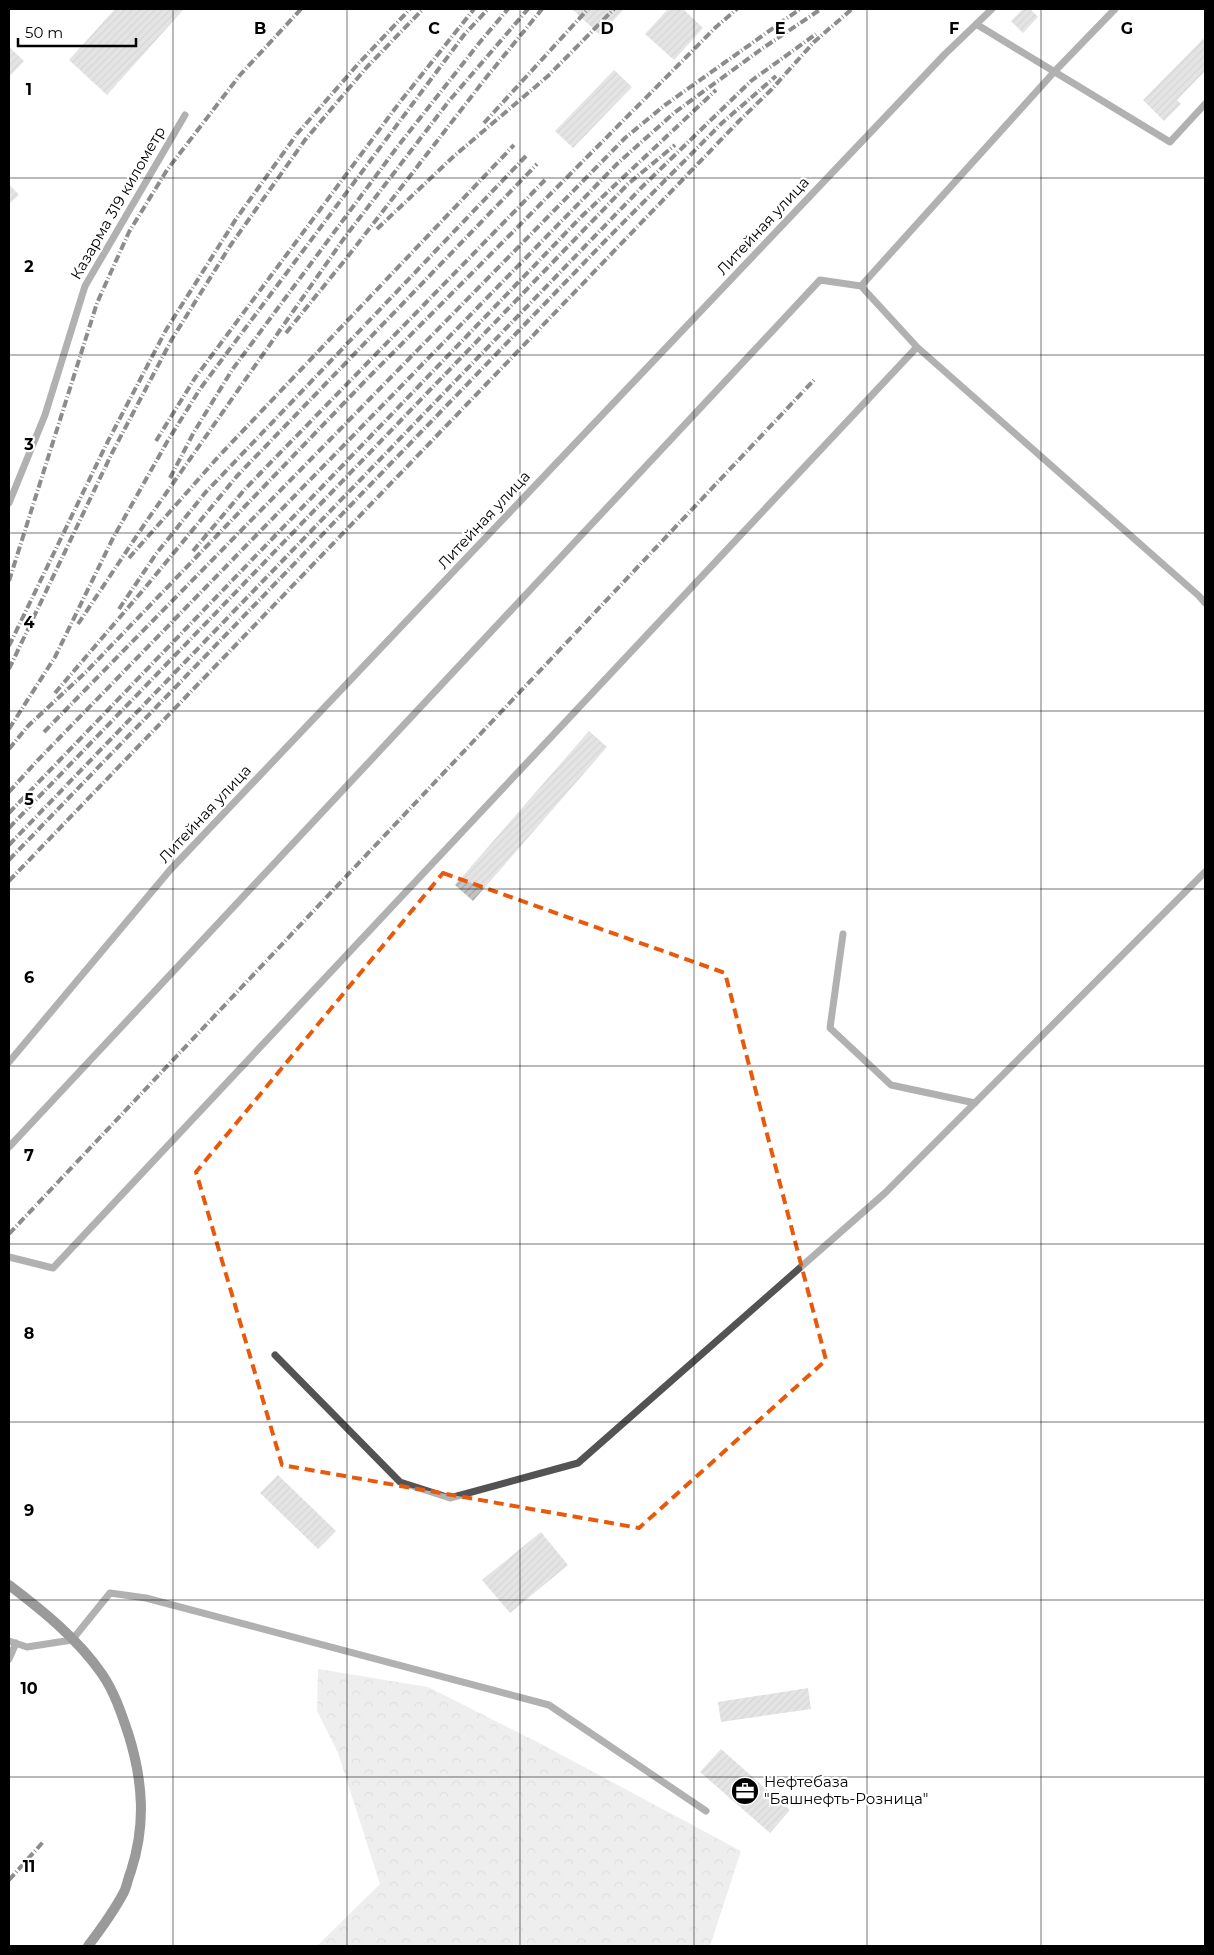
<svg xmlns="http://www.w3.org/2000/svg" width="1214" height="1955" font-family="Montserrat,sans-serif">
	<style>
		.forest { fill: url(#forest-crowns) }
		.building { fill: url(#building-hatch) }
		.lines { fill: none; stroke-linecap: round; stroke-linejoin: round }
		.lane { stroke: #535353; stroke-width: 7 }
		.secondary { stroke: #202020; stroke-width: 10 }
		.rail { stroke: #000; stroke-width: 4; stroke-dasharray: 8 2.5 1 2.5; stroke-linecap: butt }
		.marked { fill: none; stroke: #e8590c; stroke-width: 4; stroke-dasharray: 10 6; stroke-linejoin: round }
		.grid { fill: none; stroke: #000; stroke-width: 1; stroke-opacity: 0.55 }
		.labels { text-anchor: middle; stroke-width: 4.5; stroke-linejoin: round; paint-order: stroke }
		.street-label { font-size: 15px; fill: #000; stroke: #fff }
		.poi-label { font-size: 15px; fill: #000; stroke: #fff; text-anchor: start }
		.grid-label { font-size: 16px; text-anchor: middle; font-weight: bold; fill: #000; stroke: #fff; stroke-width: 4.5; stroke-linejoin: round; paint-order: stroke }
	</style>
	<defs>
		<pattern id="forest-crowns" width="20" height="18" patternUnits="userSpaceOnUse" patternTransform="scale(1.25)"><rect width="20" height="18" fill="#dadada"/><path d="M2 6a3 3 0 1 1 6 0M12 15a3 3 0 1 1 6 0" fill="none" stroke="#b9b9b9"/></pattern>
		<pattern id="building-hatch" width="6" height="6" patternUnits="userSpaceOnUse" patternTransform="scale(1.25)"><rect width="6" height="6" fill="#c3c3c3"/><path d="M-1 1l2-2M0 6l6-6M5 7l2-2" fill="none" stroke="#a6a6a6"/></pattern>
	</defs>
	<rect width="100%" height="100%" fill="#fff"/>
	<path class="forest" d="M 318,1669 L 428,1687 L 545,1746 L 741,1851 L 710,1946 L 317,1946 L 380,1884 L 338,1753 L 317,1711 Z"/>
	<path class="building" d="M 115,9 L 184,9 L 107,95 L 69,60 Z
		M 572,9 L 624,9 L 600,35 Z
		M 668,9 L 683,9 L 703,28 L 674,60 L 645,34 Z
		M 1023,9 L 1030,9 L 1038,17 L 1023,33 L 1011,21 Z
		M 1205,37 L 1205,71 L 1177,100 L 1181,104 L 1164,121 L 1143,100 Z
		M 9,47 L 24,61 L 9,77 Z
		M 614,70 L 632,87 L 573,148 L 555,131 Z
		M 9,184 L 19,195 L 9,204 Z
		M 589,731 L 607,747 L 473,901 L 455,885 Z
		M 278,1475 L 336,1531 L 318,1549 L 260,1493 Z
		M 541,1532 L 568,1565 L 510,1613 L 482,1580 Z
		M 808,1688 L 811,1709 L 721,1722 L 718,1702 Z
		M 721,1749 L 790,1810 L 770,1833 L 700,1772 Z"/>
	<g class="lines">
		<path class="lane" d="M 976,24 L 1170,142 L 1205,104
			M 861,286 L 1055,71 L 1115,9
			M 9,503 L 45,415 L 85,286 L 185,115
			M 843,934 L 830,1028 L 891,1085 L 975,1103
			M 9,1062 L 170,870 L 945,54 L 992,9
			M 9,1147 L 820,280 L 861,286 L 917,347 L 1199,596 L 1205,603
			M 9,1257 L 53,1268 L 917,347
			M 275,1355 L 400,1482 L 450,1498 L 578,1463 L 885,1193 L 1205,872
			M 9,1641 L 27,1647 L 72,1640 L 110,1593 L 146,1598 L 549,1705 L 706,1811
			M 9,1659 L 16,1643"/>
		<path class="secondary" d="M 9,1585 C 42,1610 78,1639 102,1674 C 115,1693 122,1715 129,1736 C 143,1782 146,1825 131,1871 C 128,1878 127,1886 124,1892 C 114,1911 101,1929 88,1946"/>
		<path class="rail" d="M 484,123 L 588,9
			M 377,229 L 453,157 L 548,76 L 614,9
			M 286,333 L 349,255 L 485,79 L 542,9
			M 156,441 L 195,378 L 400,102 L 474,9
			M 170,478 L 194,432 L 232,370 L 398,146 L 480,42 L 508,9
			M 193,551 L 245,489 L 545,180
			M 129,558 L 219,456 L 514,145
			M 9,581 L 97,303 L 129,232 L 167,170 L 240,75 L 301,9
			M 119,609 L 156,554 L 205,493 L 526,156
			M 78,624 L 146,522 L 345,237 L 449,101 L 528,9
			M 9,646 L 106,445 L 166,330 L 236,219 L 297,134 L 359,63 L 410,9
			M 9,669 L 112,453 L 172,339 L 230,246 L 305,140 L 367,67 L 423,9
			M 55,693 L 144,589 L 237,476 L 537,164
			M 9,729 L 55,657 L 113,538 L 167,442 L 200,389 L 464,35 L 488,9
			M 44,732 L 625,138 L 665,105 L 800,9
			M 9,749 L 28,726 L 86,672 L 368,378 L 716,27 L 737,9
			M 9,792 L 36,762 L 618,163 L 674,113 L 763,48 L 821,9
			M 9,813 L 581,217 L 716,90
			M 9,828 L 628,184 L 675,145
			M 9,845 L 643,186 L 751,81 L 816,34
			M 9,860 L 606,240 L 722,123 L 776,76
			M 9,881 L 739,121 L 771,90 L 814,42 L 852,9
			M 9,1234 L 814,380
			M 9,1880 L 44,1841"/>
	</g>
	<path d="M0 0H1214V1955H0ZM 443,873 L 725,973 L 826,1360 L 639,1528 L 282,1465 L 196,1172 Z" fill="#fff" fill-opacity=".55" fill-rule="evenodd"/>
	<path class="marked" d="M 443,873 L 725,973 L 826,1360 L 639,1528 L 282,1465 L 196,1172 Z"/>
	<path class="grid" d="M 173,9 L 173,1946M 347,9 L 347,1946M 520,9 L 520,1946M 694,9 L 694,1946M 867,9 L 867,1946M 1041,9 L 1041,1946M 9,178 L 1205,178M 9,355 L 1205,355M 9,533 L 1205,533M 9,711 L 1205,711M 9,889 L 1205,889M 9,1066 L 1205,1066M 9,1244 L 1205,1244M 9,1422 L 1205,1422M 9,1600 L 1205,1600M 9,1777 L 1205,1777"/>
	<defs>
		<symbol id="office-disc" viewBox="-11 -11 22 22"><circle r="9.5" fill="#000" stroke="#fff"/><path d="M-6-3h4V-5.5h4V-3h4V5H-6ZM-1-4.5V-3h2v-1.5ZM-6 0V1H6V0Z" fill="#fff"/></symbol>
	</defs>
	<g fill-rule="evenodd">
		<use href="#office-disc" x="729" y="1775" width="32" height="32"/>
	</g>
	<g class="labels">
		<g class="street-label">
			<text transform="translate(118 203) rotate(-60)" y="5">Казарма 319 километр</text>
			<text transform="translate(763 226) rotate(-47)" y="5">Литейная улица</text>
			<text transform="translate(484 520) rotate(-47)" y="5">Литейная улица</text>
			<text transform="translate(205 814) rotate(-47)" y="5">Литейная улица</text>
		</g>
		<g class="poi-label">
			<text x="764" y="1787">Нефтебаза<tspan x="764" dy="17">"Башнефть-Розница"</tspan></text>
		</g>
	</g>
	<g class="grid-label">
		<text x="260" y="34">B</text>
		<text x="434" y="34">C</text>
		<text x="607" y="34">D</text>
		<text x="780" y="34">E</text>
		<text x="954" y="34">F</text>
		<text x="1127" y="34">G</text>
		<text x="29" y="95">1</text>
		<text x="29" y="272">2</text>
		<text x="29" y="450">3</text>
		<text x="29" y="628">4</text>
		<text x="29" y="805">5</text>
		<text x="29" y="983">6</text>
		<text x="29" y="1161">7</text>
		<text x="29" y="1339">8</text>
		<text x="29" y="1516">9</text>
		<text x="29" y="1694">10</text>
		<text x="29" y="1872">11</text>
	</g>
	<rect width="1214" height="1955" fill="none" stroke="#000000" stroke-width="20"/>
	<path d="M18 38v8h118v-8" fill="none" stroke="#000000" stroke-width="2.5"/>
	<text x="25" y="38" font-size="15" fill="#000000" stroke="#ffffff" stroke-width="4" paint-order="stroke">50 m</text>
</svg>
